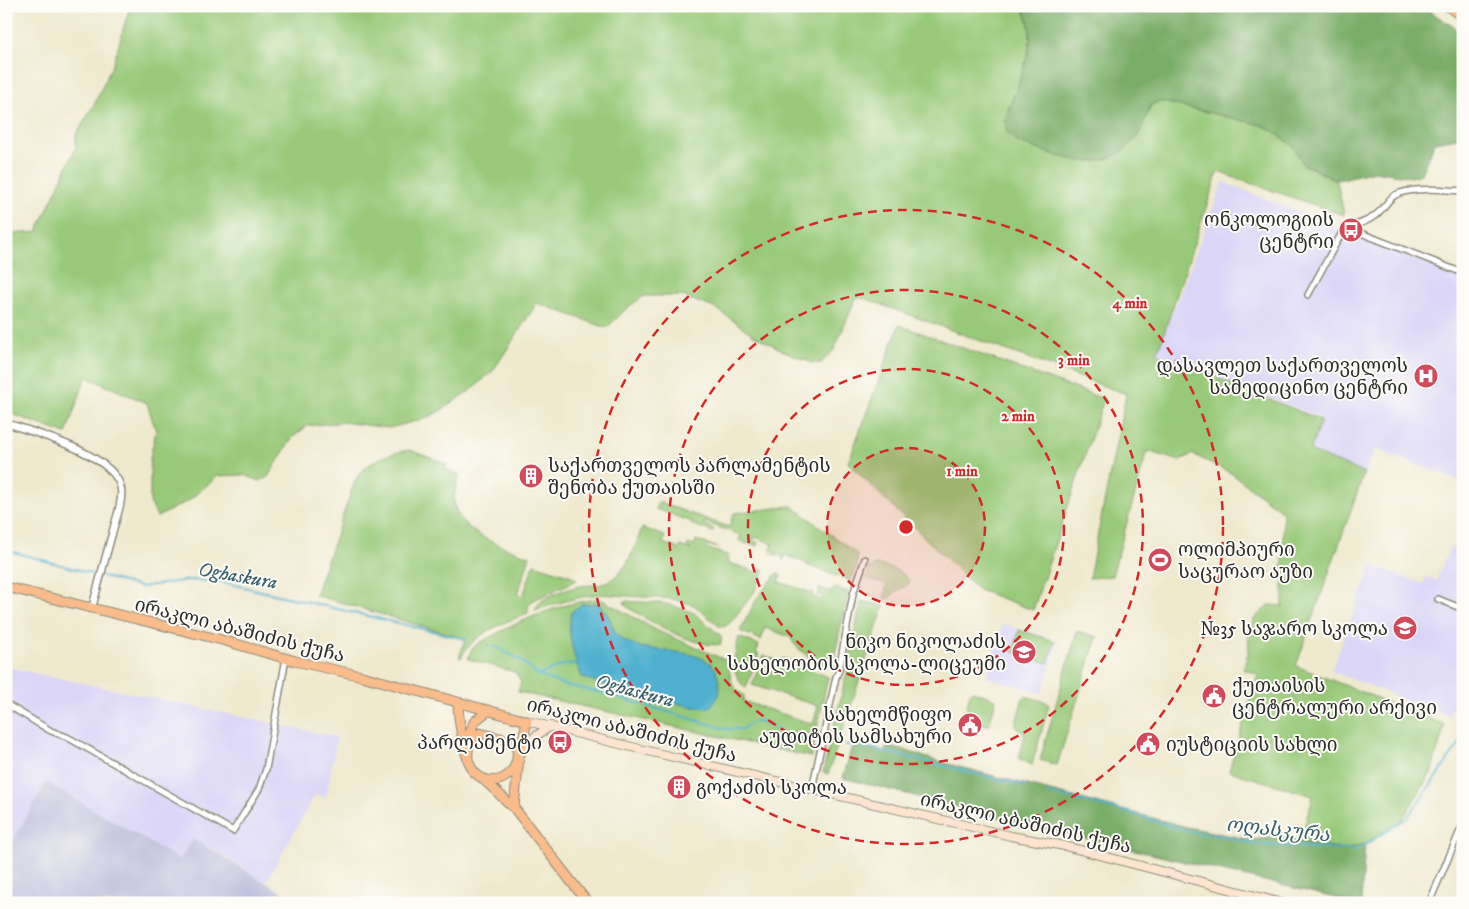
<svg xmlns="http://www.w3.org/2000/svg" width="1469" height="909" font-family="'IM FELL DW Pica','Noto Serif Georgian',serif">
	<style>
		.built { fill: #dbd6f7 }
		.industrial { fill: #c1c2dd }
		.green { fill: #98c978; stroke: #627a52 }
		.forest { fill: #7aad68; stroke: #526c4a }
		.water { fill: #50b1cf; stroke: #3e6e7d }
		.lines { fill: none; stroke-linecap: round; stroke-linejoin: round }
		.stream { stroke: #50b1cf; stroke-width: 2 }
		.minor-casing { stroke: #8d8a7c; stroke-width: 8 }
		.tertiary-casing { stroke: #8d8a7c; stroke-width: 9 }
		.secondary-casing { stroke: #8d8a7c; stroke-width: 10 }
		.primary-casing { stroke: #8d8a7c; stroke-width: 11 }
		.minor { stroke: #fff; stroke-width: 5 }
		.tertiary { stroke: #fff; stroke-width: 6 }
		.secondary { stroke: #fde4d0; stroke-width: 8 }
		.primary { stroke: #f9bc8a; stroke-width: 9 }
		.ring { fill: none; stroke: #d62828; stroke-width: 2.5; stroke-dasharray: 9 6 }
		.labels { text-anchor: middle; stroke-width: 4; stroke-linejoin: round; paint-order: stroke }
		.poi-label { font-size: 19px; fill: #2b2b2b; stroke: #fdfcf7; text-anchor: end }
		.street-label { font-size: 19px; fill: #2b2b2b; stroke: #fdfcf7 }
		.water-label { font-size: 20px; font-style: italic; fill: #3a616d; stroke: #fdfcf7 }
		.centre { fill: #d62828; stroke: #fdfcf7; stroke-width: 2.5 }
		.ring-label { font-size: 15px; text-anchor: middle; font-weight: bold; fill: #d62828; stroke: #fdfcf7; stroke-width: 4; stroke-linejoin: round; paint-order: stroke }
	</style>
	<rect width="100%" height="100%" fill="#fdfcf7"/>
	<filter id="ink" filterUnits="userSpaceOnUse"><feTurbulence type="fractalNoise" baseFrequency=".02" numOctaves="2"/><feDisplacementMap in="SourceGraphic" scale="10" xChannelSelector="R" yChannelSelector="G"/><feConvolveMatrix kernelMatrix="1 2 1 2 8 2 1 2 1" color-interpolation-filters="sRGB"/></filter>
	<filter id="wash" filterUnits="userSpaceOnUse"><feTurbulence type="fractalNoise" baseFrequency=".0096" numOctaves="4" result="noise"/><feDisplacementMap in="SourceGraphic" scale="20" xChannelSelector="R" yChannelSelector="G"/><feGaussianBlur stdDeviation="1.12" result="paint"/><feColorMatrix in="noise" values="0 0 0 0 0 0 0 0 0 0 0 0 0 0 0 0 0 1.4 0 .05"/><feComposite in="paint" operator="in"/></filter>
	<g filter="url(#wash)">
		<rect width="100%" height="100%" fill="#efe9ce"/>
		<path class="built" d="M 1223,182 L 1463,277 L 1463,482 L 1375,449 L 1364,474 L 1308,452 L 1321,418 L 1157,353 Z
			M 1450,547 L 1463,552 L 1463,680 L 1449,716 L 1331,671 L 1372,565 L 1423,584 L 1426,577 L 1436,581 Z
			M 1003,624 L 1058,641 L 1042,693 L 986,677 Z
			M 6,667 L 337,737 L 326,797 L 315,795 L 266,882 L 194,839 L 181,861 L 46,782 L 6,853 Z"/>
		<path class="industrial" d="M 46,782 L 180,860 L 193,839 L 297,901 L 296,903 L 6,903 L 6,853 Z"/>
		<path class="green" d="M 130,6 L 1021,6 C 1043,37 1018,81 1007,113 L 1136,139 L 1151,105 L 1159,101 L 1262,125 L 1278,134 L 1293,146 L 1303,164 L 1337,181 L 1344,215 L 1218,172 L 1157,354 L 1321,420 L 1310,451 L 1364,473 L 1296,666 L 1445,725 L 1431,773 L 1402,820 L 1365,844 L 1345,849 L 1300,842 L 1313,796 L 1229,771 L 1258,674 L 1243,669 L 1249,650 L 1248,635 L 1254,619 L 1269,605 L 1283,606 L 1283,512 L 1231,473 L 1192,454 L 1180,461 L 1147,451 L 1112,576 L 1089,578 L 1126,394 L 866,299 L 856,298 L 834,350 L 821,363 L 812,363 L 784,351 L 752,334 L 717,309 L 682,296 L 644,296 L 628,307 L 607,328 L 537,303 L 493,371 L 471,390 L 440,411 L 424,419 L 389,428 L 343,422 L 307,426 L 292,438 L 268,477 L 260,481 L 244,475 L 218,476 L 188,501 L 157,517 L 150,502 L 150,458 L 156,431 L 147,403 L 86,377 L 66,434 L 6,412 L 6,244 L 10,234 L 37,232 L 76,147 L 76,135 L 95,103 L 114,61 Z
			M 899,325 L 1104,399 L 1033,610 L 979,590 L 848,463 Z
			M 410,450 L 447,464 L 445,469 L 460,475 C 457,484 454,492 454,502 C 457,533 505,548 530,556 L 518,594 L 523,596 L 534,564 L 572,576 L 577,580 L 532,601 L 528,606 L 528,613 C 504,623 473,633 461,658 L 459,657 L 466,639 L 315,595 L 355,481 C 366,461 388,453 410,450 Z
			M 658,502 L 729,527 L 734,513 L 792,506 L 857,554 L 857,565 L 851,581 L 806,565 L 807,563 L 785,555 L 784,560 L 782,559 L 783,556 L 780,555 L 779,556 L 770,553 L 776,554 L 776,552 L 769,549 L 771,549 L 773,544 L 755,537 L 753,541 L 759,543 L 758,546 L 748,543 L 747,544 L 739,540 L 741,535 L 704,522 L 703,524 L 714,529 L 713,532 L 691,524 L 692,522 L 656,509 Z
			M 642,528 L 665,536 L 663,543 L 679,549 L 680,546 L 692,550 L 687,547 L 688,544 L 694,546 L 696,540 L 719,548 L 707,545 L 706,548 L 729,556 L 727,562 L 759,573 L 761,568 L 765,570 L 753,594 L 730,623 L 724,627 L 719,626 L 694,605 L 673,599 L 599,594 L 573,599 L 535,610 C 539,597 568,588 581,586 C 589,584 599,587 607,582 C 628,571 634,549 642,528 Z
			M 875,565 C 887,566 906,571 910,583 L 893,594 L 888,599 L 884,598 L 887,584 L 867,579 L 869,568 Z
			M 777,573 L 781,575 L 779,582 L 813,593 L 812,596 L 823,600 L 824,597 L 818,595 L 820,588 L 832,592 L 835,587 L 848,592 L 832,668 C 816,662 797,652 790,637 L 765,628 L 761,640 L 740,631 L 757,598 Z
			M 595,599 L 604,601 L 660,632 L 728,661 C 731,676 729,687 744,695 L 743,701 L 813,724 L 818,706 L 752,685 L 763,655 L 781,662 L 783,658 L 828,677 L 811,757 L 518,692 L 521,682 L 515,672 L 468,659 C 469,656 470,652 472,649 C 477,643 486,640 492,636 C 524,619 559,604 595,599 Z
			M 624,601 L 662,603 L 677,607 L 694,613 L 721,636 L 721,644 C 698,650 645,619 626,606 Z
			M 861,601 L 884,606 L 828,774 L 823,772 L 847,672 Z
			M 1019,630 L 1055,641 L 1048,663 L 1013,652 Z
			M 1077,631 L 1097,637 L 1057,765 L 1040,760 Z
			M 739,637 L 759,645 L 756,653 L 759,654 L 746,688 C 730,676 734,654 739,637 Z
			M 973,691 L 996,699 L 989,726 L 964,718 L 970,693 Z
			M 1025,696 L 1046,702 L 1049,705 L 1032,765 L 1019,759 L 1025,733 L 1017,729 L 1015,726 L 1023,698 Z"/>
		<path class="forest" d="M 1021,6 L 1421,6 L 1450,24 L 1463,35 L 1463,137 L 1435,142 L 1421,174 L 1412,177 L 1374,171 L 1338,180 L 1303,164 L 1293,146 L 1278,134 L 1262,125 L 1159,101 L 1151,105 C 1146,116 1142,132 1134,140 C 1101,179 1059,155 1019,143 C 1014,139 1008,136 1006,129 C 1004,120 1008,111 1011,103 C 1021,73 1042,36 1021,6 Z
			M 861,746 L 885,751 L 886,747 L 898,748 L 937,761 L 1187,827 L 1252,840 L 1284,836 L 1300,842 L 1345,849 L 1365,844 L 1361,903 L 1356,903 L 1022,823 L 843,778 L 851,749 Z"/>
		<path class="water" d="M 598,603 C 601,607 605,611 608,615 C 615,628 611,633 627,642 C 651,655 695,646 714,667 C 717,671 718,677 719,682 C 722,694 717,700 709,708 L 693,707 L 630,692 L 593,681 L 582,677 C 573,655 567,635 571,612 L 582,604 Z"/>
		<g class="lines">
			<path class="stream" d="M 6,550 L 141,587 L 189,580 L 218,581 L 466,639
				M 487,645 L 498,648 L 520,660 L 538,675 L 564,685 L 603,693 L 726,729 L 742,729 L 754,721 L 761,721 L 781,731
				M 539,675 L 563,665 L 577,664
				M 792,736 L 816,741
				M 846,745 L 861,746 L 1026,786
				M 1047,793 L 1124,811 L 1186,831 L 1222,836 L 1253,844 L 1357,850 L 1407,818 L 1463,739"/>
		</g>
	</g>
	<g filter="url(#ink)">
		<g class="lines">
			<defs>
				<path id="minor" d="M 1345,227 C 1358,225 1371,221 1380,211 C 1387,204 1390,196 1400,193 C 1417,187 1445,190 1463,191
					M 1348,228 L 1463,273
					M 1308,295 L 1345,227
					M 1438,599 L 1463,609
					M 6,704 L 51,731 L 67,737 L 233,831 L 259,789 L 266,769 L 286,658
					M 812,789 L 836,677 L 839,670 L 853,594 L 865,559
					M 1429,903 L 1463,824"/>
				<path id="tertiary" d="M 6,423 C 36,433 116,455 121,489 C 123,503 115,521 112,534 C 105,559 99,583 92,608"/>
				<path id="secondary" d="M 527,721 L 652,752 L 1011,836 L 1065,846 L 1282,903
					M 520,755 L 534,737 L 551,726"/>
				<path id="primary" d="M 1447,6 L 1463,17
					M 6,587 L 222,640 L 295,661 L 362,676 L 527,721 L 519,757 L 514,808
					M 458,703 C 458,718 465,763 475,773 C 497,793 526,770 515,742 L 480,733 C 470,739 467,747 468,758
					M 467,742 L 474,722 L 489,710
					M 482,778 L 514,808 L 588,903"/>
			</defs>
			<use href="#minor" class="minor-casing"/>
			<use href="#tertiary" class="tertiary-casing"/>
			<use href="#secondary" class="secondary-casing"/>
			<use href="#primary" class="primary-casing"/>
			<use href="#minor" class="minor"/>
			<use href="#tertiary" class="tertiary"/>
			<use href="#secondary" class="secondary"/>
			<use href="#primary" class="primary"/>
		</g>
	</g>
	<circle cx="906" cy="527" r="79" fill="#d62828" fill-opacity=".12"/>
	<g class="ring">
		<circle cx="906" cy="527" r="79"/>
		<circle cx="906" cy="527" r="158"/>
		<circle cx="906" cy="527" r="237"/>
		<circle cx="906" cy="527" r="317"/>
	</g>
	<defs>
		<symbol id="bus-disc" viewBox="-11 -11 22 22"><circle r="9.5" fill="#d1495b" stroke="#fdfcf7"/><path d="M-5-6H5V4H4V6H2V4H-2V6H-4V4H-5ZM-3.5-4V0h7V-4ZM-3.5 1.2v1.5H-2V1.2ZM2 1.2v1.5H3.5V1.2Z" fill="#fff"/></symbol>
		<symbol id="hospital-disc" viewBox="-11 -11 22 22"><circle r="9.5" fill="#d1495b" stroke="#fdfcf7"/><path d="M-5-5h3v3.5h4V-5h3V5h-3V1.5h-4V5h-3Z" fill="#fff"/></symbol>
		<symbol id="building-disc" viewBox="-11 -11 22 22"><circle r="9.5" fill="#d1495b" stroke="#fdfcf7"/><path d="M-4-6H4V6H1V3H-1V6H-4ZM-2.5-4.3h1.7v1.8h-1.7ZM.8-4.3h1.7v1.8H.8ZM-2.5-1h1.7V.8h-1.7ZM.8-1h1.7V.8H.8Z" fill="#fff"/></symbol>
		<symbol id="stadium-disc" viewBox="-11 -11 22 22"><circle r="9.5" fill="#d1495b" stroke="#fdfcf7"/><path d="M0-5a6.5 5 0 1 0 0 10a6.5 5 0 1 0 0-10ZM-3.5-1.8h7v3.6h-7Z" fill="#fff"/></symbol>
		<symbol id="school-disc" viewBox="-11 -11 22 22"><circle r="9.5" fill="#d1495b" stroke="#fdfcf7"/><path d="M0-5L7-2L0 1L-7-2ZM-4 1L0 2.5L4 1V4Q0 6-4 4Z" fill="#fff"/></symbol>
		<symbol id="civic-disc" viewBox="-11 -11 22 22"><circle r="9.5" fill="#d1495b" stroke="#fdfcf7"/><path d="M-.6-6.5H3V-4.5H.6V-3L4-1V1h2V6H-6V1h2V-1L-.6-3ZM-1.2 2.5V6h2.4V2.5Z" fill="#fff"/></symbol>
	</defs>
	<g fill-rule="evenodd">
		<use href="#bus-disc" x="1337" y="216" width="28" height="28"/>
		<use href="#hospital-disc" x="1412" y="362" width="28" height="28"/>
		<use href="#building-disc" x="517" y="462" width="28" height="28"/>
		<use href="#stadium-disc" x="1146" y="546" width="28" height="28"/>
		<use href="#school-disc" x="1391" y="614" width="28" height="28"/>
		<use href="#school-disc" x="1010" y="638" width="28" height="28"/>
		<use href="#civic-disc" x="1200" y="682" width="28" height="28"/>
		<use href="#civic-disc" x="956" y="711" width="28" height="28"/>
		<use href="#bus-disc" x="546" y="728" width="28" height="28"/>
		<use href="#civic-disc" x="1134" y="730" width="28" height="28"/>
		<use href="#building-disc" x="665" y="773" width="28" height="28"/>
	</g>
	<g class="labels">
		<g class="poi-label">
			<text x="1334" y="226">ონკოლოგიის<tspan x="1334" dy="22">ცენტრი</tspan></text>
			<text x="1408" y="372">დასავლეთ საქართველოს<tspan x="1408" dy="22">სამედიცინო ცენტრი</tspan></text>
			<text x="548" y="472" text-anchor="start">საქართველოს პარლამენტის<tspan x="548" dy="22">შენობა ქუთაისში</tspan></text>
			<text x="1178" y="556" text-anchor="start">ოლიმპიური<tspan x="1178" dy="22">საცურაო აუზი</tspan></text>
			<text x="1388" y="635">№35 საჯარო სკოლა</text>
			<text x="1006" y="648">ნიკო ნიკოლაძის<tspan x="1006" dy="22">სახელობის სკოლა-ლიცეუმი</tspan></text>
			<text x="1232" y="692" text-anchor="start">ქუთაისის<tspan x="1232" dy="22">ცენტრალური არქივი</tspan></text>
			<text x="952" y="721">სახელმწიფო<tspan x="952" dy="22">აუდიტის სამსახური</tspan></text>
			<text x="542" y="749">პარლამენტი</text>
			<text x="1166" y="751" text-anchor="start">იუსტიციის სახლი</text>
			<text x="696" y="794" text-anchor="start">გოქაძის სკოლა</text>
		</g>
		<g class="street-label">
			<text transform="translate(240 629) rotate(14)" y="7">ირაკლი აბაშიძის ქუჩა</text>
			<text transform="translate(632 729) rotate(14)" y="7">ირაკლი აბაშიძის ქუჩა</text>
			<text transform="translate(1026 822) rotate(13)" y="7">ირაკლი აბაშიძის ქუჩა</text>
		</g>
		<g class="water-label">
			<text transform="translate(238 575) rotate(10)" y="7">Oghaskura</text>
			<text transform="translate(635 690) rotate(15)" y="7">Oghaskura</text>
			<text transform="translate(1278 829) rotate(6)" y="7">ოღასკურა</text>
		</g>
	</g>
	<circle cx="906" cy="527" r="8" class="centre"/>
	<g class="ring-label">
		<text x="1130" y="308">4 min</text>
		<text x="1074" y="365">3 min</text>
		<text x="1018" y="421">2 min</text>
		<text x="962" y="476">1 min</text>
	</g>
	<rect width="1469" height="909" fill="none" stroke="#fdfcf7" stroke-width="25"/>
</svg>
